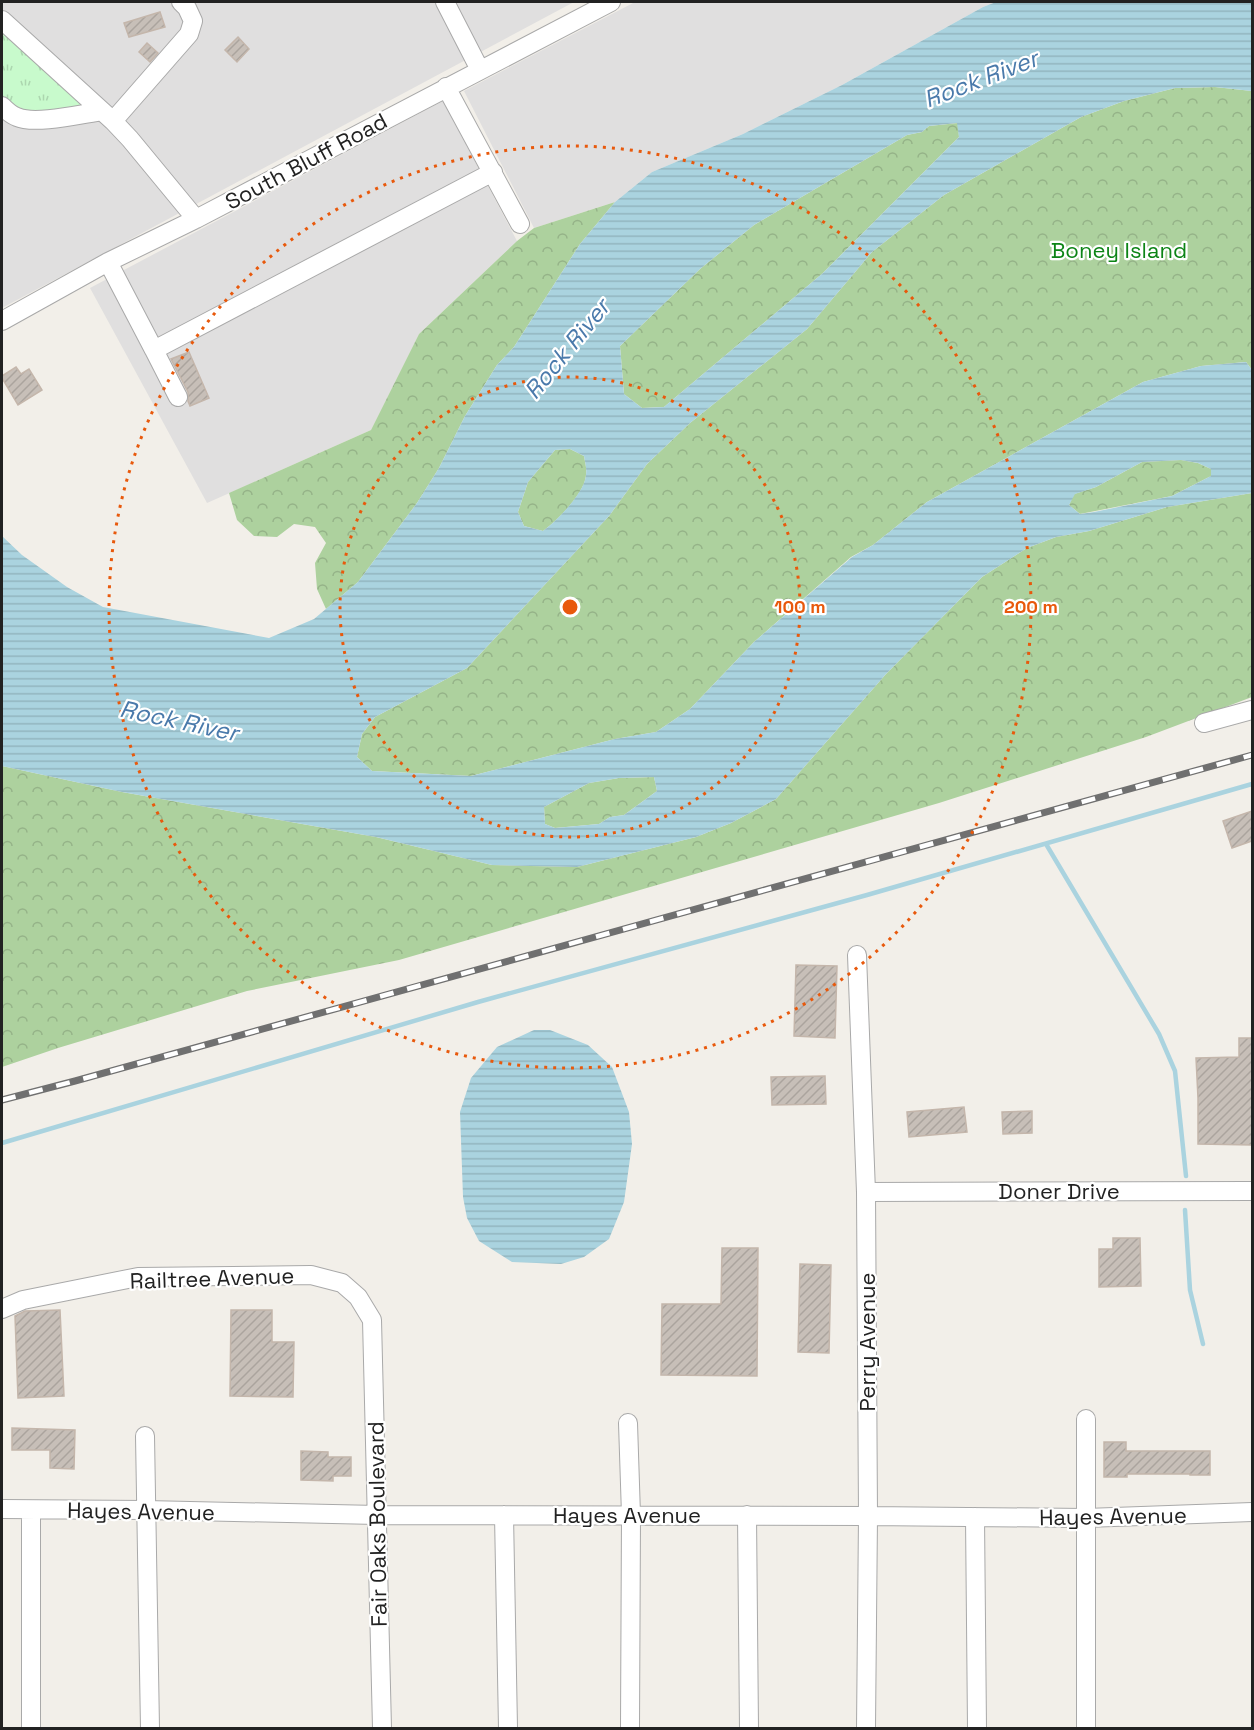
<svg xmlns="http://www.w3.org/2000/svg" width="1254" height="1730" font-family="'Space Grotesk',sans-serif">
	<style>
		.residential { fill: #e0dfdf }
		.forest { fill: url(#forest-crowns) }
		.park { fill: url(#park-tufts) }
		.water { fill: url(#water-rules); fill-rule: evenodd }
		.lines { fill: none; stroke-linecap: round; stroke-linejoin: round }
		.stream { stroke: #aad3df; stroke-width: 4.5 }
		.building { fill: url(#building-hatch); stroke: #c4b6ab; stroke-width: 1.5 }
		.minor-casing { stroke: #a9a9a9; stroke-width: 20 }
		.minor { stroke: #fff; stroke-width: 18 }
		.rail-casing { stroke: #707070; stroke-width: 7 }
		.rail { stroke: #fff; stroke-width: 4.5; stroke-dasharray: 14; stroke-linecap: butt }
		.ring { fill: none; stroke: #e8590c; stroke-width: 3; stroke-dasharray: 3 6 }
		.labels { text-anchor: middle; stroke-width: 4.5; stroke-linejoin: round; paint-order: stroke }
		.street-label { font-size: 22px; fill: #222; stroke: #fff }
		.park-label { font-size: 22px; fill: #0c8416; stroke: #fff }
		.water-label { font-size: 24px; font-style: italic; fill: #4a7aab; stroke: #fff }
		.centre { fill: #e8590c; stroke: #fff; stroke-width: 3 }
		.ring-label { font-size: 18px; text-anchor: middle; font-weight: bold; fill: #e8590c; stroke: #fff; stroke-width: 4.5; stroke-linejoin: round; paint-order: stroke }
	</style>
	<defs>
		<pattern id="forest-crowns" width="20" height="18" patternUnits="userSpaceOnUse" patternTransform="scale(1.5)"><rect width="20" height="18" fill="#add19e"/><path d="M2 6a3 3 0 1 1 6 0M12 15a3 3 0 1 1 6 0" fill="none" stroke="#95b388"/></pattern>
		<pattern id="park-tufts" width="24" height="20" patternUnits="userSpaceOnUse" patternTransform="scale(1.5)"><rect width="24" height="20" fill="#c8facc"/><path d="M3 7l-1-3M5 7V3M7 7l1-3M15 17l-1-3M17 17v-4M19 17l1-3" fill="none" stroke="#acd6af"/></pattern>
		<pattern id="water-rules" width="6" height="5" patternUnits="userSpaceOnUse" patternTransform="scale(1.5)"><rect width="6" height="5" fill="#aad3df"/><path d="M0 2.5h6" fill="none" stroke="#92b5bf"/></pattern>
		<pattern id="building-hatch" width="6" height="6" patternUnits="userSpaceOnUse" patternTransform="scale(1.5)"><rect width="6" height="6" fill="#c7bfb8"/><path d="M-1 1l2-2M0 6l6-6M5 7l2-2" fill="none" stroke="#aba49e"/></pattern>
	</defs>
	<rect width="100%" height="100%" fill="#f2efe9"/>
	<path class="residential" d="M 2,2 L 574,2 L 2,308 Z
		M 635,2 L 996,2 L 983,7 L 842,85 L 743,134 L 652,172 L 615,202 L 534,228 L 464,91 Z
		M 443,101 L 517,241 L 419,334 L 371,430 L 207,503 L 90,288 Z"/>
	<path class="forest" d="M 1215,87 L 1252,91 L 1252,370 L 1246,362 L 1201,366 L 1143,382 L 927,502 L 873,545 L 851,557 L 754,642 L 690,709 L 656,732 L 615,739 L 471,776 L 372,771 L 357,757 L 362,734 L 375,717 L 467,668 L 609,516 L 647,464 L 690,423 L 807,329 L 872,252 L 944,195 L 1081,117 L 1124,101 L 1175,88 Z
		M 958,123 L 959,137 L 823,273 L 664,407 L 642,408 L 624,394 L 620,346 L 700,269 L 754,225 L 907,135 L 922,132 L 929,126 Z
		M 615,202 L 580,244 L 514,347 L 497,365 L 465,416 L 439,468 L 417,503 L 358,582 L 326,609 L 317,589 L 315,563 L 326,543 L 315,527 L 294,524 L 277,537 L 254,536 L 237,520 L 229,493 L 371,430 L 419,334 L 517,241 L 534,228 Z
		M 570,449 L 584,456 C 585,462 587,468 586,475 C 585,493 557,521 543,531 L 524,526 L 518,512 L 528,482 L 555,450 Z
		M 1181,460 L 1198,463 L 1211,469 L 1211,476 L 1172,496 L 1080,514 L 1069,505 L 1074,494 L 1096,487 L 1142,462 Z
		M 1252,493 L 1252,697 L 1146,737 L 939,803 L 399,960 L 247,991 L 58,1048 L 2,1067 L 2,766 L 122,792 L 376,837 L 492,865 L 577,867 L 696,837 L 731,823 L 776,799 L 886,674 L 982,577 L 1027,548 L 1056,537 L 1089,531 L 1167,507 Z
		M 654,777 L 657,791 L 624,815 L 610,817 L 599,824 L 555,828 L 545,824 L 544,807 L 589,783 L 619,778 Z"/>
	<path class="park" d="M 2,20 L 102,111 L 42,119 L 2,106 Z"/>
	<path class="water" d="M 996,2 L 1252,2 L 1252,91 L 1215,87 L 1175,88 L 1124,101 L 1081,117 L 944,195 L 872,252 L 807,329 L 690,423 L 647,464 L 609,516 L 467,668 L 375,717 L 362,734 L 357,757 L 372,771 L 471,776 L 615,739 L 656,732 L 690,709 L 754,642 L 852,557 L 873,545 L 927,502 L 1143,382 L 1201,366 L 1246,362 L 1252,370 L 1252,493 L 1167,507 L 1089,531 L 1056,537 L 1027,548 L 982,577 L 886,674 L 776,799 L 731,823 L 696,837 L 577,867 L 492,865 L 376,837 L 122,792 L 2,766 L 2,536 L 22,555 L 67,587 L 103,607 L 269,638 L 314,619 L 358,582 L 417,503 L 439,468 L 465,416 L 497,365 L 514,347 L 580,244 L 615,202 L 652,172 L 743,134 L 842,85 L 983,7 ZM 957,123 L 959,137 L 823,273 L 664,407 L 642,408 L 624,394 L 620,346 L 700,269 L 754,225 L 907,135 L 922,132 L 929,126 ZM 570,449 L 584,456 C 585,462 587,468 586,475 C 585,492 557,521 543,531 L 524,526 L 518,512 L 528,482 L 555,450 ZM 1181,460 L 1198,463 L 1211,469 L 1211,476 L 1172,496 L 1094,512 L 1080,514 L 1069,505 L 1075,494 L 1096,487 L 1142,462 ZM 619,778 L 654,777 L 657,791 L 624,815 L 610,817 L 599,824 L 555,828 L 545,824 L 544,807 L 589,783 Z
		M 534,1030 L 550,1030 L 588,1045 L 612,1067 L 629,1112 L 632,1144 L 624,1202 L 609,1239 L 584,1257 L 561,1264 L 512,1262 L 479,1241 L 467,1218 L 463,1197 L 460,1112 L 471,1078 L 497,1047 Z"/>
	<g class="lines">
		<path class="stream" d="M 1046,844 L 1159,1034 L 1175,1071 L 1186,1176
			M 2,1143 L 478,1002 L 867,895 L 1252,784
			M 1185,1210 L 1190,1290 L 1203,1344"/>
	</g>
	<path class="building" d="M 160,12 L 165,27 L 129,37 L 124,23 Z
		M 238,37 L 249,49 L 237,62 L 225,50 Z
		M 147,43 L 158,53 L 150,62 L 139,52 Z
		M 189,352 L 209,398 L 190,406 L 188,401 L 188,392 L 171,359 Z
		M 16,367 L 21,374 L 29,369 L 42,390 L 18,405 L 2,378 L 2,376 Z
		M 1252,811 L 1252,841 L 1232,848 L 1223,821 Z
		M 796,965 L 837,966 L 835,1038 L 794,1036 Z
		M 1239,1038 L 1252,1038 L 1252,1145 L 1198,1144 L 1198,1098 L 1196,1058 L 1239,1057 Z
		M 825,1076 L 826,1104 L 772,1105 L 771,1077 Z
		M 964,1107 L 967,1132 L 909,1137 L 907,1112 Z
		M 1032,1111 L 1032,1133 L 1003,1134 L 1002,1112 Z
		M 1113,1238 L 1140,1238 L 1141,1286 L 1099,1287 L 1099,1249 L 1113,1249 Z
		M 722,1248 L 758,1248 L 757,1376 L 661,1375 L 662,1304 L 721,1304 Z
		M 800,1264 L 831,1265 L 829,1353 L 798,1352 Z
		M 60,1310 L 64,1396 L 18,1398 L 15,1316 L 25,1311 Z
		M 231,1310 L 272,1310 L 272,1342 L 294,1342 L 293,1397 L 230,1396 Z
		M 12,1428 L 75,1430 L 74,1469 L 50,1468 L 50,1450 L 12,1450 Z
		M 1104,1442 L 1126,1442 L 1126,1451 L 1210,1451 L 1210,1475 L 1190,1475 L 1190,1474 L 1127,1474 L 1127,1477 L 1104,1477 Z
		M 301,1451 L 328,1452 L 328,1457 L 351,1457 L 351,1476 L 333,1476 L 333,1481 L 301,1480 Z"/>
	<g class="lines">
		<defs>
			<path id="minor" d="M 445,2 L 480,70
				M 2,20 L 113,121 L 130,139 L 196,219
				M 446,87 L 520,224
				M 2,106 C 6,110 11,115 17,117 C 35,125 81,114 102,111
				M 113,121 L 189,34 L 193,21 L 187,8 L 181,2
				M 108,262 L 154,350 L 493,172
				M 2,321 L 108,262 L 196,219 L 611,2
				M 154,350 L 178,397
				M 1204,723 L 1252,710
				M 857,955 L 866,1192 L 868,1516 L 866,1728
				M 866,1192 L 1252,1191
				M 2,1309 L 23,1300 L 138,1277 L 311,1275 L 342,1283 L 358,1297 L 372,1320 L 382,1728
				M 628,1423 L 631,1515 L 630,1728
				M 145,1436 L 150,1728
				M 2,1509 L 146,1510 L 377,1515 L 868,1516 L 1086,1518 L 1252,1512
				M 504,1515 L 508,1728
				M 747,1515 L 749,1728
				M 975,1517 L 977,1728
				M 31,1728 L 31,1510
				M 1086,1728 L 1086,1419"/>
		</defs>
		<use href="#minor" class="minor-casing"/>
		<use href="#minor" class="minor"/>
		<defs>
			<path id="rail" d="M 2,1100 L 75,1081 L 1252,755"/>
		</defs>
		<use href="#rail" class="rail-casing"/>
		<use href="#rail" class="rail"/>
	</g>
	<g class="ring">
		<circle cx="570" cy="607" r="230"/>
		<circle cx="570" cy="607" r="461"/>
	</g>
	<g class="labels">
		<g class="street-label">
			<text transform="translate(306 161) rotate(-28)" y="8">South Bluff Road</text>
			<text x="1059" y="1199">Doner Drive</text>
			<text transform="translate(212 1278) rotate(-2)" y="8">Railtree Avenue</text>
			<text transform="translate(867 1342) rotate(-90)" y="8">Perry Avenue</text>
			<text transform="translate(141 1511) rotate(1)" y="8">Hayes Avenue</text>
			<text x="627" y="1523">Hayes Avenue</text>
			<text transform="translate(1113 1516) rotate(-1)" y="8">Hayes Avenue</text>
			<text transform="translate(377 1524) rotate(-91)" y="8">Fair Oaks Boulevard</text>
		</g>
		<g class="park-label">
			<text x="1119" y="258">Boney Island</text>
		</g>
		<g class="water-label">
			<text transform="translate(981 79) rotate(-21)" y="8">Rock River</text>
			<text transform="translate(567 349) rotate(-51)" y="8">Rock River</text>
			<text transform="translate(179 721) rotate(12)" y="8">Rock River</text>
		</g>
	</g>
	<circle cx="570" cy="607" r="9" class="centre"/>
	<g class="ring-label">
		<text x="800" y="613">100 m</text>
		<text x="1031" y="613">200 m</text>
	</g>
	<rect width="1254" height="1730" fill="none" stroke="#222222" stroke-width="6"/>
</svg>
